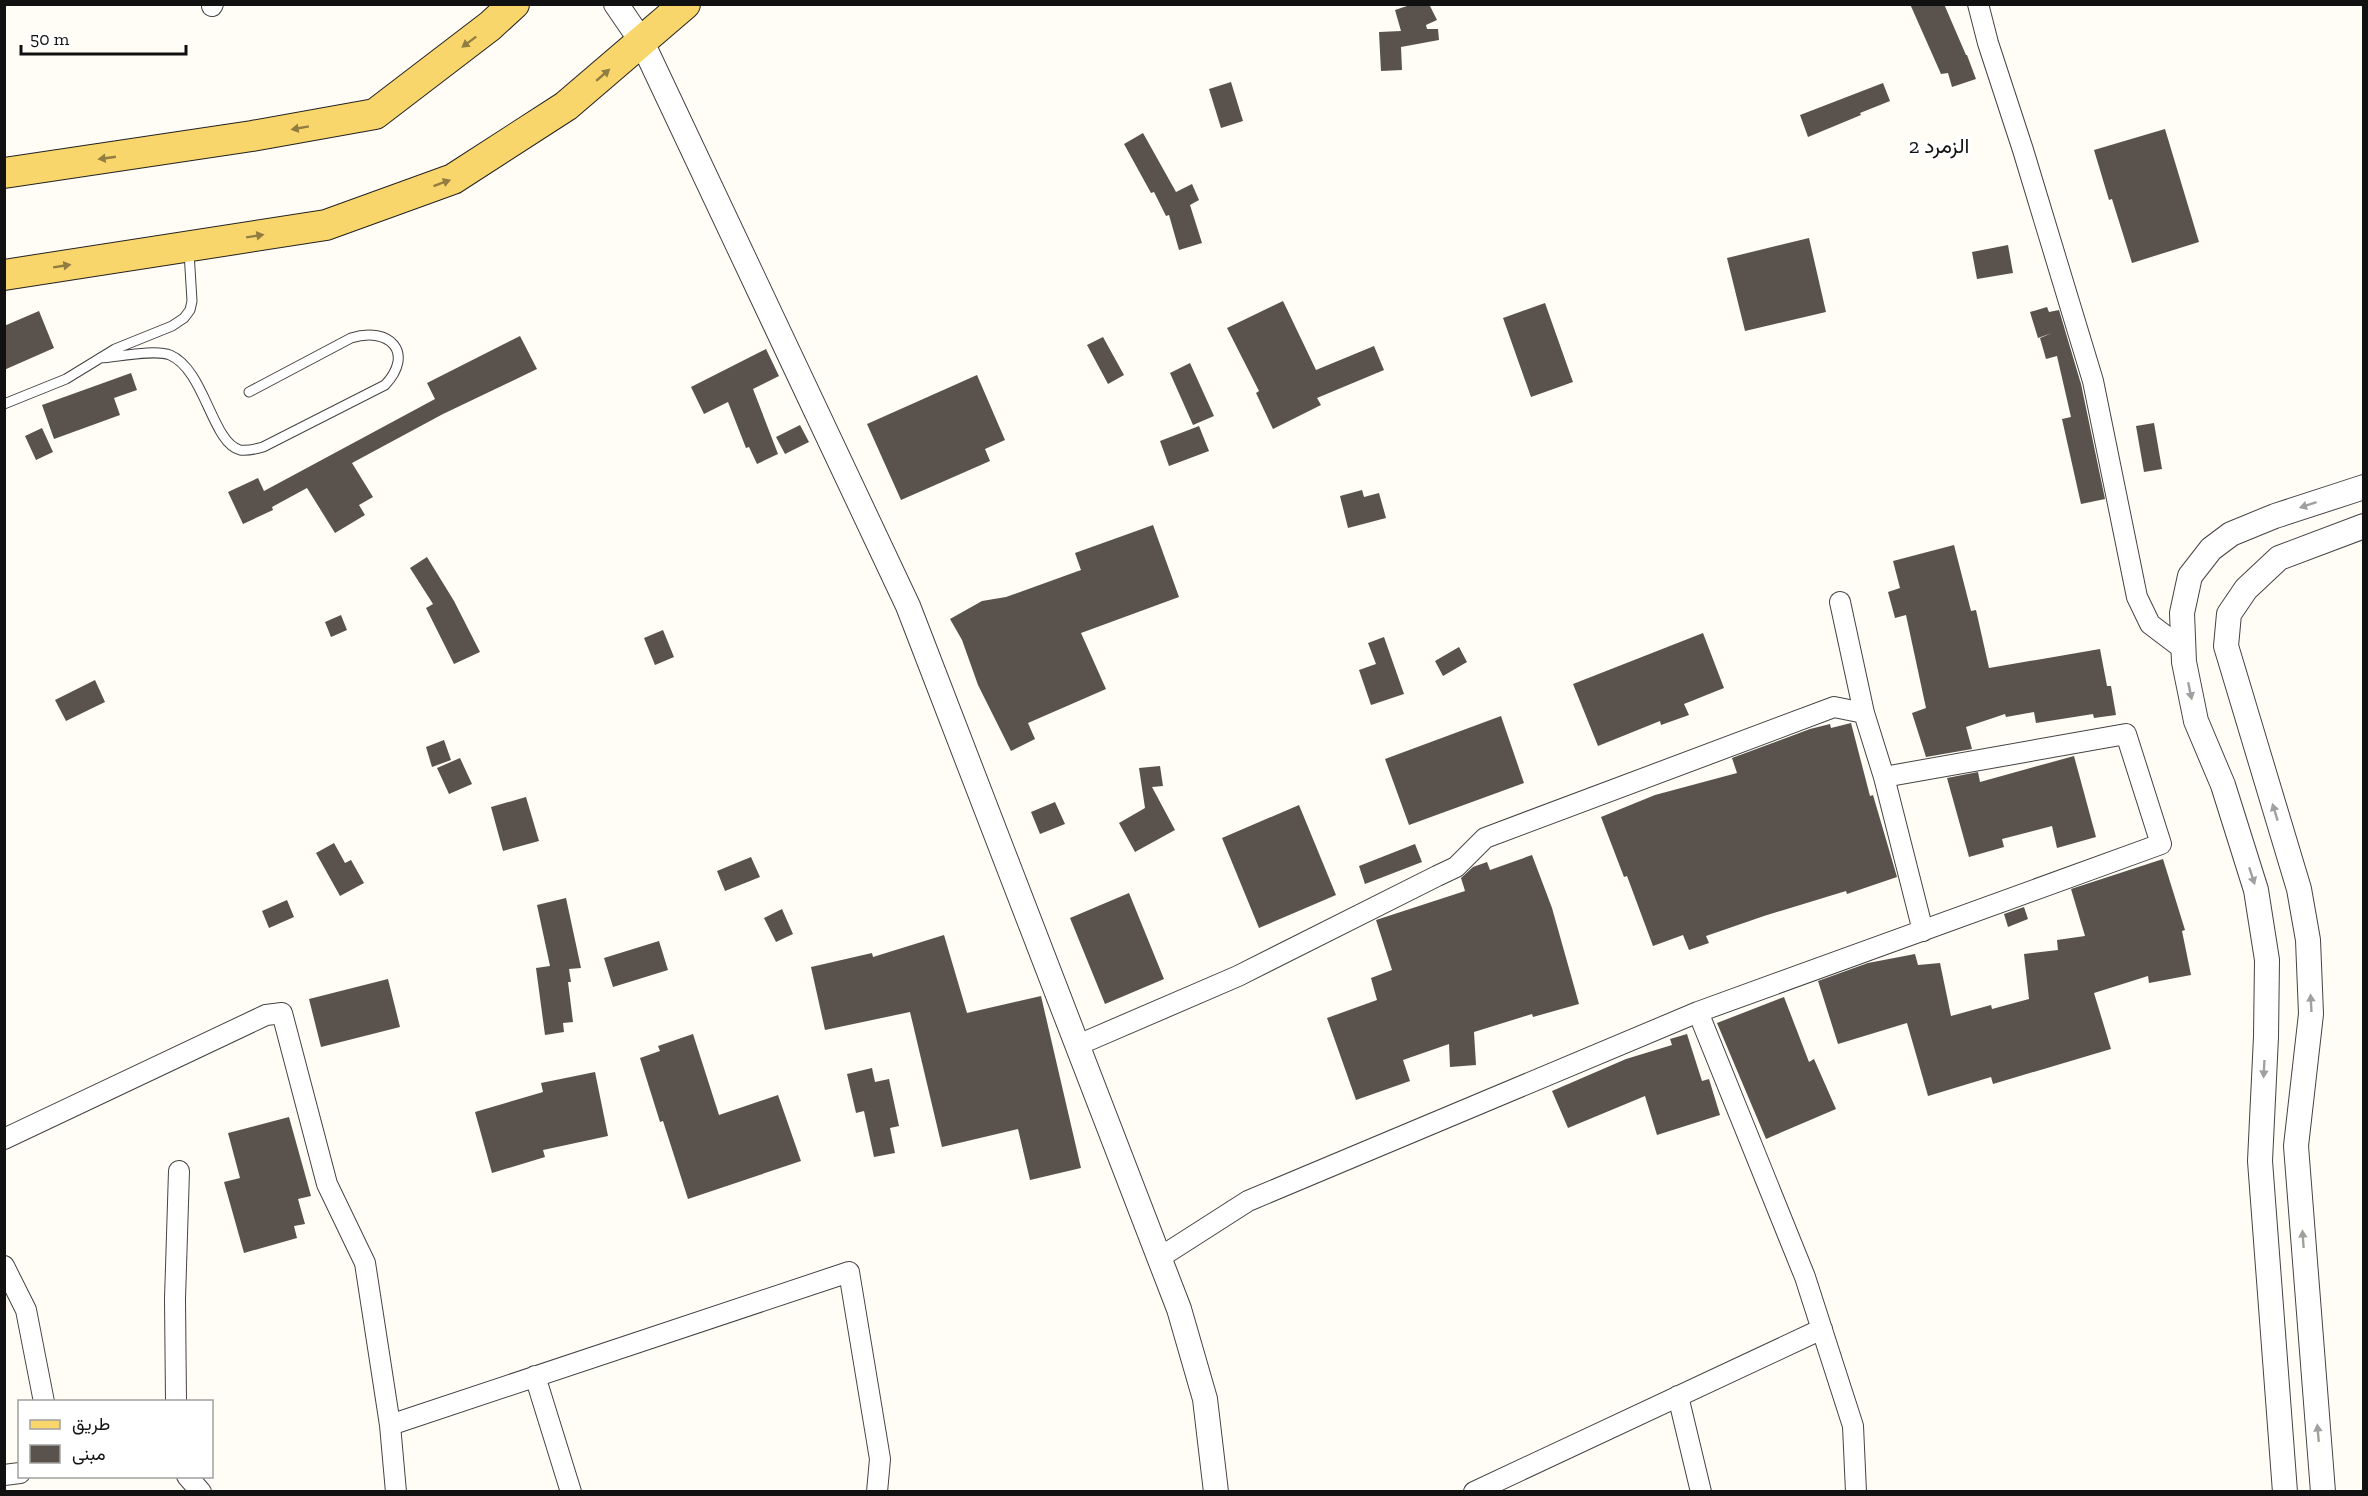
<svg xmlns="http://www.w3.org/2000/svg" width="2368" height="1496" font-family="'Zilla Slab',Vazirmatn,serif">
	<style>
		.building { fill: #5a524d }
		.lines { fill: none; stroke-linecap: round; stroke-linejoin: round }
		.service-casing { stroke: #444; stroke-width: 11 }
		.minor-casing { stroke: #444; stroke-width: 22 }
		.tertiary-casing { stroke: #444; stroke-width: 26 }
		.primary-casing { stroke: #222; stroke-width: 32 }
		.service { stroke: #fff; stroke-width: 9 }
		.minor { stroke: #fff; stroke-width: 20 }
		.tertiary { stroke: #fff; stroke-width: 24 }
		.primary { stroke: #f9d66b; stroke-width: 30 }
		.oneway { fill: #917d42 }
		.oneway2 { fill: #a0a0a0 }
		.labels { text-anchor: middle; stroke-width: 6; stroke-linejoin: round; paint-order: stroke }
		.neighbourhood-label { font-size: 21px; fill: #111; stroke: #fff }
	</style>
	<rect width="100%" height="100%" fill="#fffdf5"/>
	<path class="building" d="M 1413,4 L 1429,4 L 1437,20 L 1426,25 L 1427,29 L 1438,29 L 1439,40 L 1401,47 L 1402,70 L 1381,71 L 1379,32 L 1401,31 L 1395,10 Z
		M 1910,4 L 1944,4 L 1966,55 L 1967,55 L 1976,79 L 1952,87 L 1948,73 L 1941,74 Z
		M 1231,82 L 1243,121 L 1221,128 L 1209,89 Z
		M 1883,83 L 1890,101 L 1860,113 L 1861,115 L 1808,137 L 1800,115 Z
		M 2165,129 L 2199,242 L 2132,263 L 2112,199 L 2109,200 L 2094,150 Z
		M 1143,133 L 1176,192 L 1192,184 L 1199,200 L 1190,205 L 1202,243 L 1179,250 L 1169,215 L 1166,216 L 1154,192 L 1151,193 L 1124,144 Z
		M 1809,238 L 1826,312 L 1745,331 L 1727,258 Z
		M 2008,245 L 2013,273 L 1977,279 L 1972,252 Z
		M 1283,301 L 1316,370 L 1374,346 L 1384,370 L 1317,398 L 1321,405 L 1273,429 L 1256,393 L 1259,391 L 1227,328 Z
		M 1545,303 L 1573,382 L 1531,397 L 1503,318 Z
		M 2047,307 L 2049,312 L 2059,310 L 2081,384 L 2105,499 L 2081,504 L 2062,419 L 2071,417 L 2057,356 L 2046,359 L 2040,338 L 2052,333 L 2038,338 L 2030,312 Z
		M 39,311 L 54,348 L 4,370 L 4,326 Z
		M 520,336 L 537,369 L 443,414 L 352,463 L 373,497 L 359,505 L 365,515 L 335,533 L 307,488 L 272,507 L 273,510 L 243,524 L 228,492 L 258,478 L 264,491 L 435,399 L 427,383 Z
		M 1103,337 L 1124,375 L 1108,384 L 1087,345 Z
		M 766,349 L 779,376 L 753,389 L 778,454 L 757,464 L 749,447 L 746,448 L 728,402 L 704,414 L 691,387 Z
		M 1190,363 L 1214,416 L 1193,425 L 1170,373 Z
		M 131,373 L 137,390 L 114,398 L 120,415 L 54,439 L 42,405 Z
		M 977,375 L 1005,440 L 985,449 L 990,461 L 901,500 L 867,424 Z
		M 2154,423 L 2162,469 L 2144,472 L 2136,426 Z
		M 800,425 L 809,442 L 785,454 L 776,437 Z
		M 1199,426 L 1209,451 L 1169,466 L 1160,441 Z
		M 42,428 L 53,452 L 36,460 L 25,436 Z
		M 1362,490 L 1364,497 L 1379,493 L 1386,518 L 1348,528 L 1340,496 Z
		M 1153,525 L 1179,597 L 1081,633 L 1106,689 L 1028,723 L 1035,739 L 1011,751 L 978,685 L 962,640 L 950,619 L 982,601 L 1006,597 L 1081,570 L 1075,553 Z
		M 1954,545 L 1971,611 L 1976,610 L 1989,668 L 2100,649 L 2107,686 L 2111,686 L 2116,715 L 2094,718 L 2093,714 L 2036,723 L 2034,712 L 2006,717 L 2005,714 L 1966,727 L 1972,749 L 1926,757 L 1912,713 L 1926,708 L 1906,615 L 1895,618 L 1888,592 L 1900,588 L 1893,561 Z
		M 427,557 L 454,601 L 480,652 L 454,664 L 426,608 L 433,604 L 410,568 Z
		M 341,615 L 347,630 L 331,637 L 325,622 Z
		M 663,630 L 674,657 L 655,665 L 644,638 Z
		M 1703,633 L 1724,688 L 1684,704 L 1689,715 L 1661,725 L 1660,721 L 1598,746 L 1573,684 Z
		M 1384,637 L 1404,694 L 1371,705 L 1359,670 L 1376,664 L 1368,643 Z
		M 1459,647 L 1467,662 L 1443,676 L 1435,661 Z
		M 95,680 L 105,702 L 66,721 L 55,700 Z
		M 1501,716 L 1524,783 L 1409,825 L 1385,759 Z
		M 1851,723 L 1870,796 L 1873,795 L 1897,877 L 1847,894 L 1846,891 L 1764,916 L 1706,936 L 1709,943 L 1689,950 L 1683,935 L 1653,946 L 1627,876 L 1624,877 L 1601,817 L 1655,795 L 1737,773 L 1732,758 L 1810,729 L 1830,724 L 1831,728 Z
		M 444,740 L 451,760 L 432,767 L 426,747 Z
		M 2074,756 L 2096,837 L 2057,848 L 2052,826 L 2002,839 L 2004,847 L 1969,857 L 1947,778 L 1978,772 L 1980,782 Z
		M 460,758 L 472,784 L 449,794 L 437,768 Z
		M 1160,766 L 1163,786 L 1152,787 L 1175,830 L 1135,852 L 1119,823 L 1145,808 L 1139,768 Z
		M 526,797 L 539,841 L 503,851 L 491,807 Z
		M 1055,802 L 1065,824 L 1040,834 L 1031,812 Z
		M 1299,805 L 1336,895 L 1259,928 L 1222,838 Z
		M 334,843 L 345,863 L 351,860 L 364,883 L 340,896 L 316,853 Z
		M 1415,844 L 1422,862 L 1365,884 L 1359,866 Z
		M 1532,855 L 1552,908 L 1579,1004 L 1533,1017 L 1532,1014 L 1474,1032 L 1476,1065 L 1450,1067 L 1449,1044 L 1403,1060 L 1410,1081 L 1356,1100 L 1327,1018 L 1377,1000 L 1371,978 L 1392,970 L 1376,920 L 1465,891 L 1461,878 L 1473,867 L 1487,862 L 1490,870 Z
		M 751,857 L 760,877 L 725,891 L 717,871 Z
		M 2163,859 L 2185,930 L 2182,931 L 2191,975 L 2149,983 L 2148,976 L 2094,993 L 2111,1049 L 1993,1084 L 1991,1077 L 1928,1096 L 1907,1023 L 1838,1044 L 1818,981 L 1868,963 L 1915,954 L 1918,965 L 1940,963 L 1951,1016 L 1991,1005 L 1992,1009 L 2029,999 L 2024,954 L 2058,950 L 2057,940 L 2085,936 L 2071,889 Z
		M 1129,893 L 1164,979 L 1105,1004 L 1070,918 Z
		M 566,898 L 581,968 L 569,969 L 571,982 L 568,982 L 573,1022 L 563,1023 L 564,1032 L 545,1035 L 536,968 L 550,966 L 537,905 Z
		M 287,900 L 294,917 L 269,928 L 262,911 Z
		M 2024,907 L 2028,919 L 2008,927 L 2004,914 Z
		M 782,909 L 793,934 L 776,942 L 764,918 Z
		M 944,935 L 967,1013 L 1041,996 L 1081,1168 L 1030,1180 L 1018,1129 L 942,1147 L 910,1012 L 825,1030 L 811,967 L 872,953 L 873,957 Z
		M 659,941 L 668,970 L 613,987 L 604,958 Z
		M 388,979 L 400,1027 L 321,1047 L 309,999 Z
		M 1784,997 L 1809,1062 L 1814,1059 L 1836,1109 L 1766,1139 L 1717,1023 Z
		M 693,1034 L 719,1115 L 778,1095 L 801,1161 L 688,1199 L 663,1121 L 660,1122 L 640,1058 L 660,1051 L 658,1046 Z
		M 1687,1034 L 1702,1081 L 1709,1079 L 1720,1115 L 1657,1135 L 1645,1096 L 1568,1128 L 1552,1091 L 1626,1059 L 1672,1045 L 1670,1039 Z
		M 872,1068 L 875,1082 L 889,1079 L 899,1126 L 890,1128 L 895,1153 L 874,1157 L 864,1111 L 856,1113 L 847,1074 Z
		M 595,1072 L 608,1136 L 543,1150 L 545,1157 L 492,1173 L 475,1112 L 543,1092 L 541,1083 Z
		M 289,1117 L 311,1196 L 298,1199 L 305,1224 L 294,1226 L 297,1238 L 244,1253 L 224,1182 L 240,1178 L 228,1133 Z"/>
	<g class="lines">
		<defs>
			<path id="service" d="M 100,358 C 117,357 155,349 170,355 C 205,370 212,443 240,450 C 248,451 256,449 263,447 L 385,385 C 415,353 390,326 351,338 L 249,392
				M 4,404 L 66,379 L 115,349 L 172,326 L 184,318 L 190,310 L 192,301 L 189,252"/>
			<path id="minor" d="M 1978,4 L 1988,43 L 2023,150 L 2093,381 L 2137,597 L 2150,624 L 2183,649
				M 212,6 L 213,4
				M 1840,602 L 1864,713
				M 1884,777 L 1923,931
				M 1078,1045 L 1238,976 L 1437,876 L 1456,867 L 1485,838 L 1834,707 L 1864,713 L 1884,777 L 2126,734 L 2161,844 L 1698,1012 L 1805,1277 L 1853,1426 L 1856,1492
				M 4,1139 L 266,1015 L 282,1013 L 327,1184 L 365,1263 L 390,1425 L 396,1492
				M 1159,1258 L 1248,1201 L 1698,1012
				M 4,1266 L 26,1310 L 44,1402
				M 535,1376 L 571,1492
				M 1678,1396 L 1701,1492
				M 176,1402 L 175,1299 L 179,1171
				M 390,1425 L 849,1272 L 880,1459 L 877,1492
				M 4,1475 L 20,1473
				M 187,1476 L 201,1492
				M 1474,1492 L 1822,1329"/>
			<path id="tertiary" d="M 616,4 L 642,42 L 908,606 L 1179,1309 L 1205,1399 L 1216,1492
				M 2285,1492 L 2260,1161 L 2266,1037 L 2267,960 L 2256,890 L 2223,785 L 2196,721 L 2184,662 L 2182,613 L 2190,576 L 2211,549 L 2231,534 L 2275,516 L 2364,487
				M 2323,1492 L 2296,1146 L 2311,1014 L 2308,940 L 2299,889 L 2226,646 L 2229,614 L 2246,589 L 2279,558 L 2364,526"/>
			<path id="primary" d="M 4,173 L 252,136 L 375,114 L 490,26 L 514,4
				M 4,275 L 326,225 L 453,179 L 566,106 L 685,4"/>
		</defs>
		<use href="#service" class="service-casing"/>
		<use href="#minor" class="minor-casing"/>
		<use href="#tertiary" class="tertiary-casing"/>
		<use href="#primary" class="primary-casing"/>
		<use href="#service" class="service"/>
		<use href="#minor" class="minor"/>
		<use href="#tertiary" class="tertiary"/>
		<use href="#primary" class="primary"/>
	</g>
	<defs><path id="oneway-solid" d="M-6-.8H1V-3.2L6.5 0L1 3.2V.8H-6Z" transform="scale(1.5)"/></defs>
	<g class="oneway">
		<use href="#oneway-solid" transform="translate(469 42) rotate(143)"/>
		<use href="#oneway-solid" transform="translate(603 75) rotate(-41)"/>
		<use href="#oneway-solid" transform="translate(300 128) rotate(170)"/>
		<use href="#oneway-solid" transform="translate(107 158) rotate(172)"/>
		<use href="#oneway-solid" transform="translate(442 183) rotate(-20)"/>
		<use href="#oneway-solid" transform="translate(255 236) rotate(-9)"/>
		<use href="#oneway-solid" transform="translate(62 266) rotate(-9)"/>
	</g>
	<g class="oneway2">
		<use href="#oneway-solid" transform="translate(2308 505) rotate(162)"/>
		<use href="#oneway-solid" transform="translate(2190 691) rotate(78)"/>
		<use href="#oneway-solid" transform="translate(2275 812) rotate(-107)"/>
		<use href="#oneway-solid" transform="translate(2252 876) rotate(72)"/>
		<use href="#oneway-solid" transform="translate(2311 1003) rotate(-93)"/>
		<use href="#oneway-solid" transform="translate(2264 1069) rotate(93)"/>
		<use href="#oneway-solid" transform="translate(2303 1239) rotate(-94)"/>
		<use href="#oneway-solid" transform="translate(2318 1433) rotate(-95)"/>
	</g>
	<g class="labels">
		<g class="neighbourhood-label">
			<text x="1939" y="153">الزمرد 2</text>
		</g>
	</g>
	<rect width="2368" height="1496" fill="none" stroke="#111111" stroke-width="12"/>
	<rect x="18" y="1400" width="195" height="78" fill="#ffffff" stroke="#a0a0a0" stroke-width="1.5"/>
	<rect x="30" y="1420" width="30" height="9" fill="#f9d66b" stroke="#a0a0a0" stroke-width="1.5"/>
	<text x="72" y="1430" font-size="18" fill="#111111">طريق</text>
	<rect x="30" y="1445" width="30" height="18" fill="#5a524d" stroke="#a0a0a0" stroke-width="1.5"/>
	<text x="72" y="1460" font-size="18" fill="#111111">مبنى</text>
	<path d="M21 45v9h165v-9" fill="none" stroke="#111111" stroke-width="3"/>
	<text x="30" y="45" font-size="18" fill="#111111" stroke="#ffffff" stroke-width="4.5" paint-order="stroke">50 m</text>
</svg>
